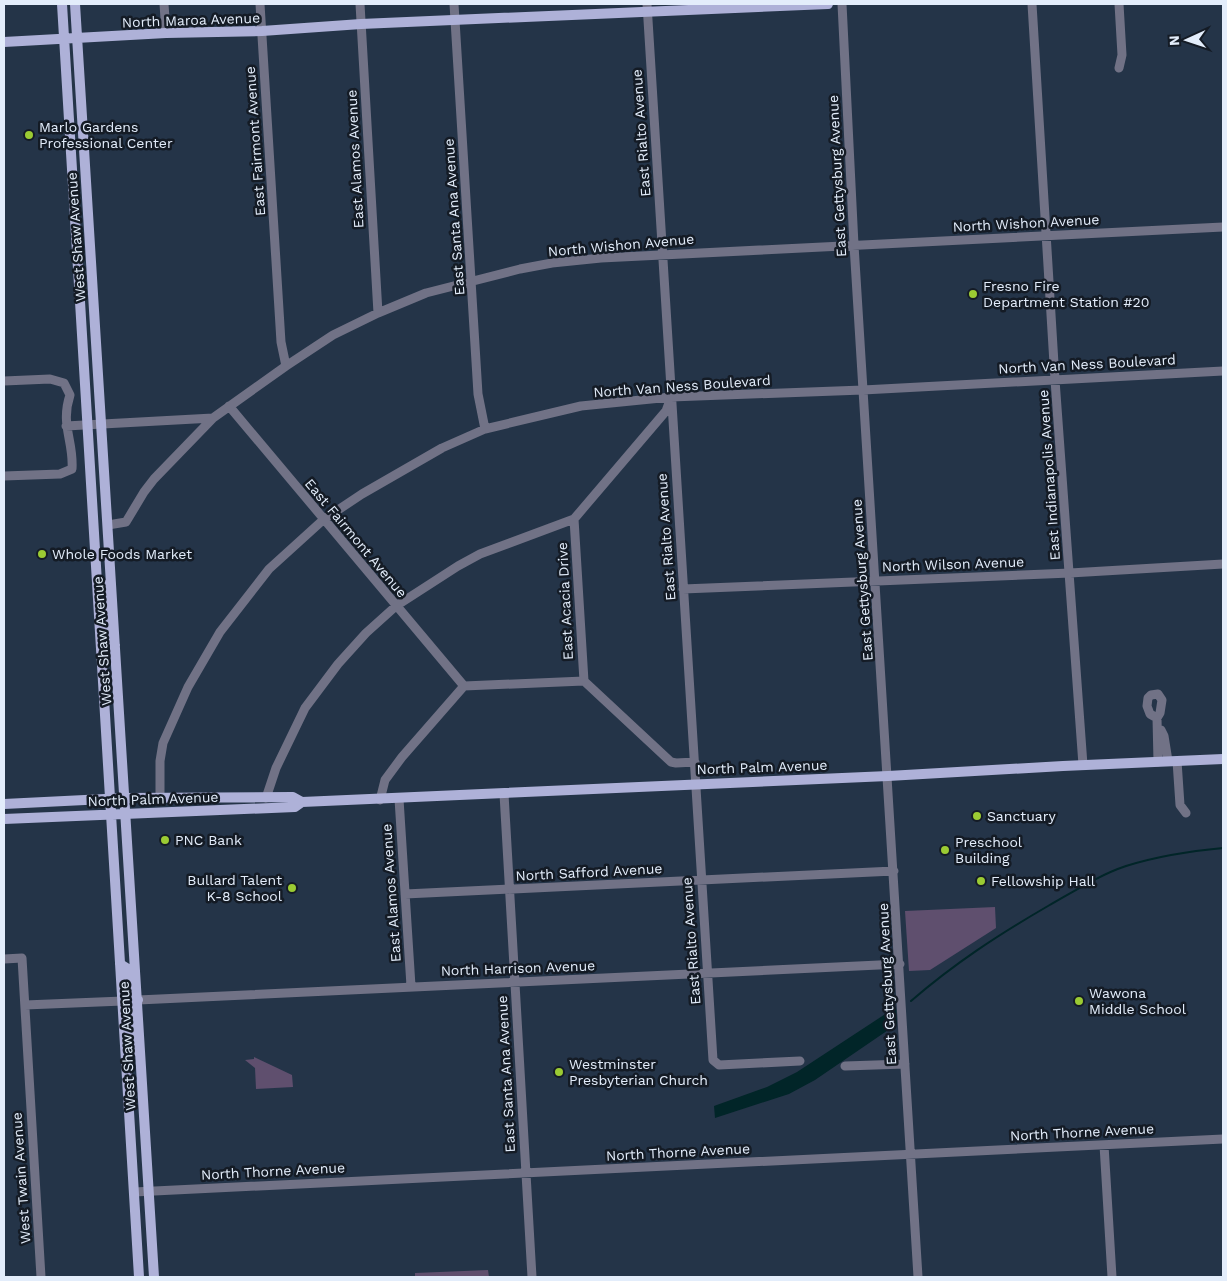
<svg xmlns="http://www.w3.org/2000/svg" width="1227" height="1281" font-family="'Work Sans',sans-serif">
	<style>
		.green { fill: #5f4f6e }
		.water { fill: #012528 }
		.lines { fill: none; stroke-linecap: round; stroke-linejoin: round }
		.stream { stroke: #012528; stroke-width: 2 }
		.minor { stroke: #717286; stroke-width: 9 }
		.major { stroke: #aeb1d8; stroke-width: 10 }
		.poi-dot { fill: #9bcb33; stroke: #141b25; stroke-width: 2 }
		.labels { text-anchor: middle; stroke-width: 5; stroke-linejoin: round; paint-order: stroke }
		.street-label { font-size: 14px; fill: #e3edfb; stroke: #141b25 }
		.poi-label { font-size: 14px; fill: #e3edfb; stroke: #141b25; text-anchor: start }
	</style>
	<rect width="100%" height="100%" fill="#243448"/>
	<path class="green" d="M 995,907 L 996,928 L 930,970 L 909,971 L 905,911 Z
		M 254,1057 L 292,1075 L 293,1087 L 256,1089 L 255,1068 L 245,1060 L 254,1059 Z
		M 488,1270 L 489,1277 L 415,1277 L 415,1273 Z"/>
	<path class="water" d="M 896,1007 L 897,1024 L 815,1080 L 789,1094 L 715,1118 L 714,1106 L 767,1087 L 797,1072 Z"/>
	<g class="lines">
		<path class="stream" d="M 911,1001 C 955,963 998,935 1048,906 C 1073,892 1099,875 1126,866 C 1158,856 1190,851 1223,848"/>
		<path class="minor" d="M 164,4 L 166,33
			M 260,4 L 281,342 L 286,366
			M 360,4 L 378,313
			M 454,4 L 478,394 L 485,429
			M 647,4 L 713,1060 L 719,1065 L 800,1061
			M 842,4 L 854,245 L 918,1277
			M 1032,4 L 1055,380 L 1083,765
			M 1119,68 L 1122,55 L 1119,4
			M 4,381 L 50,379 L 64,383 L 70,395 C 60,425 74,441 72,469 L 60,474 L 4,476
			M 229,406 L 464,686
			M 66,426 L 213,418
			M 574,519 L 584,681
			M 108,525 L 126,522 L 144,492 L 154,479 L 213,418 L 286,366 L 333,335 L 378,313 L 426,293 L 520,269 L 552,263 L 601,258 L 1223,227
			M 683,589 L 1070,573 L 1223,564
			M 1157,718 L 1150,714 L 1147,706 L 1148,698 L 1151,695 L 1158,694 L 1162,700 L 1160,713 L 1157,718 L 1158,762
			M 1161,730 L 1164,736 L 1168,761
			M 1177,761 L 1180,805 L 1186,813
			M 504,794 L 532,1277
			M 266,798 L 276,768 L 305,708 L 338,664 L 366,633 L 396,606 L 458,566 L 480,554 L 574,519 L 666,411 L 670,400
			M 160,799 L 160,761 L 163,743 L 188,687 L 220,632 L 269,569 L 323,520 L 362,494 L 442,448 L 485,429 L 581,406 L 671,397 L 863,390 L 1223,371
			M 399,799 L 411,986
			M 380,800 L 385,780 L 402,757 L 464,686 L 584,681 L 671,762 L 676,763 L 695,762
			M 405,894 L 894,871
			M 4,959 L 22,958 L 41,1277
			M 138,1000 L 900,964
			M 25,1005 L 123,1001
			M 845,1066 L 905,1064
			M 1104,1145 L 1112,1277
			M 134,1192 L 1223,1139"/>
		<path class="major" d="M 62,4 L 139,1277
			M 75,4 L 154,1277
			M 4,42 L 166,33 L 262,31 L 361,24 L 828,4
			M 97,578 L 105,587 L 108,632 L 115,645
			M 4,804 L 125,798 L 293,797 L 302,802
			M 4,819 L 295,807 L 302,802 L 888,776 L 1063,766 L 1223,759
			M 120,964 L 128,969 C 128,980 125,997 138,1000
			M 123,1001 L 130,1009 L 132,1036 L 137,1051"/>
	</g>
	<g class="poi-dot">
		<circle cx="29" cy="135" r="5"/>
		<circle cx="973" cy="294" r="5"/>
		<circle cx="42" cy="554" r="5"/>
		<circle cx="977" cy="816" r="5"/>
		<circle cx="165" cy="840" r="5"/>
		<circle cx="945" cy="850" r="5"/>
		<circle cx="981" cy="881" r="5"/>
		<circle cx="292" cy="888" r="5"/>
		<circle cx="1079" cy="1001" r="5"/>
		<circle cx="559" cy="1072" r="5"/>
	</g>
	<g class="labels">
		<g class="street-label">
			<text transform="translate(191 20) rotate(-2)" y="5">North Maroa Avenue</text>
			<text transform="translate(641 133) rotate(-94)" y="5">East Rialto Avenue</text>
			<text transform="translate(255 141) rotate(-94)" y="5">East Fairmont Avenue</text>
			<text transform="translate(355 159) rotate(-93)" y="5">East Alamos Avenue</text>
			<text transform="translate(837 176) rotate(-93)" y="5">East Gettysburg Avenue</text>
			<text transform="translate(454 217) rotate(-94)" y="5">East Santa Ana Avenue</text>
			<text transform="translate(1026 223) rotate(-3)" y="5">North Wishon Avenue</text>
			<text transform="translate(76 237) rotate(-94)" y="5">West Shaw Avenue</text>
			<text transform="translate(621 245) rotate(-5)" y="5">North Wishon Avenue</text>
			<text transform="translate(1087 364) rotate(-3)" y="5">North Van Ness Boulevard</text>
			<text transform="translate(682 386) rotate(-4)" y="5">North Van Ness Boulevard</text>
			<text transform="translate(1049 475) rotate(-94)" y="5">East Indianapolis Avenue</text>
			<text transform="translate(666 537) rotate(-94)" y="5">East Rialto Avenue</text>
			<text transform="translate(356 538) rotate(50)" y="5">East Fairmont Avenue</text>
			<text transform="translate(953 564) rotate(-2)" y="5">North Wilson Avenue</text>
			<text transform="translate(862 580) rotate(-94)" y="5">East Gettysburg Avenue</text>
			<text transform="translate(565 601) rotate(-93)" y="5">East Acacia Drive</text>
			<text transform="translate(102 641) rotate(-94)" y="5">West Shaw Avenue</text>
			<text transform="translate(762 767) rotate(-2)" y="5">North Palm Avenue</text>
			<text transform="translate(153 799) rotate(-2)" y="5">North Palm Avenue</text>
			<text transform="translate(589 872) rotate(-3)" y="5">North Safford Avenue</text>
			<text transform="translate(391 893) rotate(-94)" y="5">East Alamos Avenue</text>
			<text transform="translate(691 941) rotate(-94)" y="5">East Rialto Avenue</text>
			<text transform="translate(518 968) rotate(-2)" y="5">North Harrison Avenue</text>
			<text transform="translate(887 984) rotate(-93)" y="5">East Gettysburg Avenue</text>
			<text transform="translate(127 1046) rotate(-93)" y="5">West Shaw Avenue</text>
			<text transform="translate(506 1074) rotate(-93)" y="5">East Santa Ana Avenue</text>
			<text transform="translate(1082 1132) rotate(-3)" y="5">North Thorne Avenue</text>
			<text transform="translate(678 1152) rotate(-3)" y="5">North Thorne Avenue</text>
			<text transform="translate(273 1171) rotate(-3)" y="5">North Thorne Avenue</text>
			<text transform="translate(21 1178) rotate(-94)" y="5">West Twain Avenue</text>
		</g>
		<g class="poi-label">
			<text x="39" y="132">Marlo Gardens<tspan x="39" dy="16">Professional Center</tspan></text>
			<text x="983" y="291">Fresno Fire<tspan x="983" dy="16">Department Station #20</tspan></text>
			<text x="52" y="559">Whole Foods Market</text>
			<text x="987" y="821">Sanctuary</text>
			<text x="175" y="845">PNC Bank</text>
			<text x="955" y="847">Preschool<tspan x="955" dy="16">Building</tspan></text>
			<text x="282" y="885" text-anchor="end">Bullard Talent<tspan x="282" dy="16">K-8 School</tspan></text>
			<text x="991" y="886">Fellowship Hall</text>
			<text x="1089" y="998">Wawona<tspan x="1089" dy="16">Middle School</tspan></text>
			<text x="569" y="1069">Westminster<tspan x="569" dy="16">Presbyterian Church</tspan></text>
		</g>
	</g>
	<rect width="1227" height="1281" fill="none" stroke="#e3edfb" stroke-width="10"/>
	<g transform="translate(1187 40) rotate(267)" stroke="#141b25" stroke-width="4" paint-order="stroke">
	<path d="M0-4L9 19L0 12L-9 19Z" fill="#e3edfb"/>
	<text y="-8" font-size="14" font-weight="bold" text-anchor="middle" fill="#e3edfb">N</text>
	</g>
</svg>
